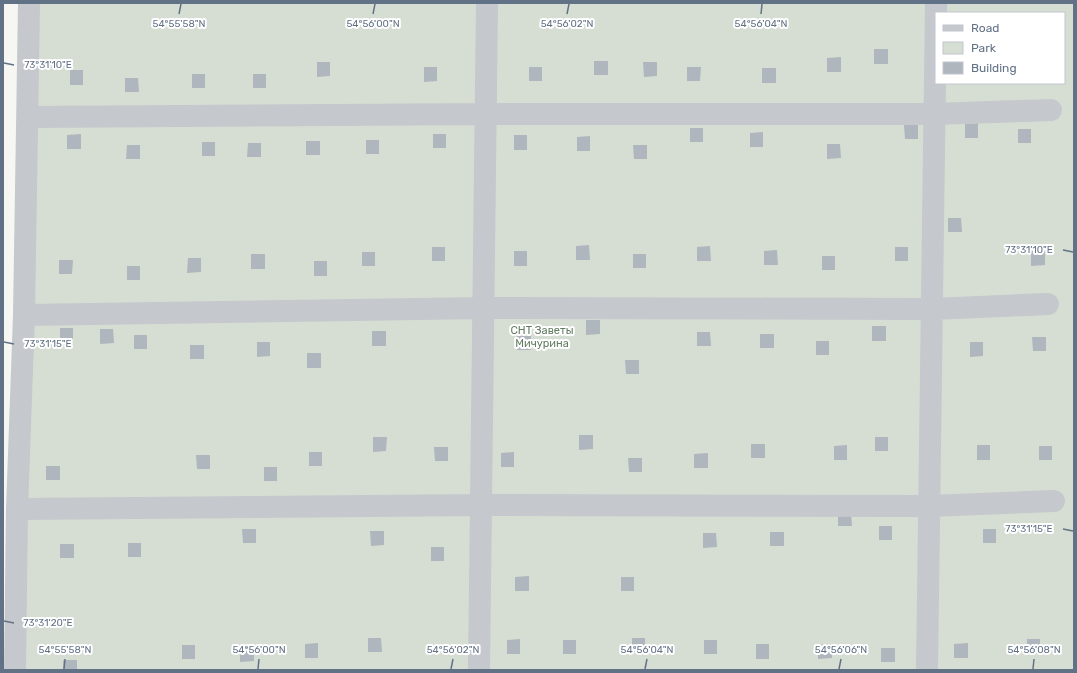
<svg xmlns="http://www.w3.org/2000/svg" width="1077" height="673" font-family="Rubik,sans-serif">
	<style>
		.green { fill: #d6ded3; fill-rule: evenodd }
		.building { fill: #afb6bd }
		.lines { fill: none; stroke-linecap: round; stroke-linejoin: round }
		.minor { stroke: #c5c8cc; stroke-width: 22 }
		.ticks { fill: none; stroke: #627286; stroke-width: 1.5 }
		.labels { text-anchor: middle; stroke-width: 4; stroke-linejoin: round; paint-order: stroke }
		.park-label { font-size: 11px; fill: #647c62; stroke: #fff }
		.ticks-label { font-size: 10px; text-anchor: middle; fill: #627286; stroke: #fff; stroke-width: 4; stroke-linejoin: round; paint-order: stroke }
	</style>
	<rect width="100%" height="100%" fill="#f6f6f2"/>
	<path class="green" d="M 20,3 L 1074,3 L 1074,670 L 10,670 ZM 936,13 L 1064,13 L 1064,83 L 936,83 Z"/>
	<path class="building" d="M 874,49 L 888,49 L 888,64 L 874,64 Z
		M 841,57 L 841,72 L 827,72 L 827,58 Z
		M 594,61 L 608,61 L 608,75 L 594,75 Z
		M 317,62 L 330,62 L 330,76 L 317,77 Z
		M 643,62 L 657,62 L 657,76 L 644,77 Z
		M 424,67 L 437,67 L 437,81 L 424,82 Z
		M 529,67 L 542,67 L 542,81 L 529,81 Z
		M 687,67 L 701,67 L 700,81 L 687,81 Z
		M 762,68 L 776,68 L 776,83 L 762,83 Z
		M 70,70 L 83,70 L 83,85 L 70,85 Z
		M 192,74 L 205,74 L 205,88 L 192,88 Z
		M 253,74 L 266,74 L 266,88 L 253,88 Z
		M 125,78 L 138,78 L 139,92 L 125,92 Z
		M 978,123 L 978,138 L 965,138 L 965,124 Z
		M 904,125 L 918,125 L 918,139 L 905,139 Z
		M 690,128 L 703,128 L 703,142 L 690,142 Z
		M 1018,129 L 1031,129 L 1031,143 L 1018,143 Z
		M 763,132 L 763,147 L 750,147 L 750,133 Z
		M 81,134 L 81,149 L 67,149 L 67,135 Z
		M 433,134 L 446,134 L 446,148 L 433,148 Z
		M 514,135 L 527,135 L 527,150 L 514,150 Z
		M 590,136 L 590,151 L 577,151 L 577,137 Z
		M 366,140 L 379,140 L 379,154 L 366,154 Z
		M 306,141 L 320,141 L 320,155 L 306,155 Z
		M 202,142 L 215,142 L 215,156 L 202,156 Z
		M 248,143 L 261,143 L 261,157 L 247,157 Z
		M 827,144 L 840,144 L 841,158 L 827,159 Z
		M 127,145 L 140,145 L 140,159 L 126,159 Z
		M 633,145 L 647,145 L 647,159 L 634,159 Z
		M 948,218 L 961,218 L 962,232 L 948,232 Z
		M 589,245 L 590,260 L 576,260 L 576,246 Z
		M 710,246 L 711,261 L 697,261 L 697,247 Z
		M 432,247 L 445,247 L 445,261 L 432,261 Z
		M 895,247 L 908,247 L 908,261 L 895,261 Z
		M 777,250 L 778,265 L 764,265 L 764,251 Z
		M 514,251 L 527,251 L 527,266 L 514,266 Z
		M 1031,251 L 1045,251 L 1045,265 L 1031,266 Z
		M 362,252 L 375,252 L 375,266 L 362,266 Z
		M 251,254 L 265,254 L 265,269 L 251,269 Z
		M 633,254 L 646,254 L 646,268 L 633,268 Z
		M 822,256 L 835,256 L 835,270 L 822,270 Z
		M 188,258 L 201,258 L 201,272 L 187,273 Z
		M 59,260 L 73,260 L 72,274 L 59,274 Z
		M 314,261 L 327,261 L 327,276 L 314,276 Z
		M 127,266 L 140,266 L 140,280 L 127,280 Z
		M 586,320 L 600,320 L 600,334 L 586,335 Z
		M 872,326 L 886,326 L 886,341 L 872,341 Z
		M 60,328 L 73,328 L 73,342 L 60,342 Z
		M 100,329 L 113,329 L 114,343 L 100,344 Z
		M 372,331 L 386,331 L 386,346 L 372,346 Z
		M 697,332 L 710,332 L 711,346 L 697,346 Z
		M 760,334 L 774,334 L 774,348 L 760,348 Z
		M 134,335 L 147,335 L 147,349 L 134,349 Z
		M 517,336 L 531,336 L 531,350 L 517,350 Z
		M 1032,337 L 1046,337 L 1046,351 L 1033,351 Z
		M 816,341 L 829,341 L 829,355 L 816,355 Z
		M 257,342 L 270,342 L 270,356 L 257,357 Z
		M 970,342 L 983,342 L 983,356 L 970,357 Z
		M 190,345 L 204,345 L 204,359 L 190,359 Z
		M 307,353 L 321,353 L 321,368 L 307,368 Z
		M 625,360 L 639,360 L 639,374 L 626,374 Z
		M 579,435 L 593,435 L 593,449 L 579,450 Z
		M 373,437 L 387,437 L 386,451 L 373,452 Z
		M 875,437 L 888,437 L 888,451 L 875,451 Z
		M 751,444 L 765,444 L 765,458 L 751,458 Z
		M 847,445 L 847,460 L 834,460 L 834,446 Z
		M 977,445 L 990,445 L 990,460 L 977,460 Z
		M 1039,446 L 1052,446 L 1052,460 L 1039,460 Z
		M 434,447 L 448,447 L 448,461 L 435,461 Z
		M 309,452 L 322,452 L 322,466 L 309,466 Z
		M 514,452 L 514,467 L 501,467 L 501,453 Z
		M 708,453 L 708,468 L 694,468 L 694,454 Z
		M 196,455 L 210,455 L 210,469 L 197,469 Z
		M 628,458 L 642,458 L 642,472 L 629,472 Z
		M 46,466 L 60,466 L 60,480 L 46,480 Z
		M 264,467 L 277,467 L 277,481 L 264,481 Z
		M 838,512 L 851,512 L 852,526 L 838,526 Z
		M 879,526 L 892,526 L 892,540 L 879,540 Z
		M 242,529 L 256,529 L 256,543 L 243,543 Z
		M 983,529 L 996,529 L 996,543 L 983,543 Z
		M 370,531 L 384,531 L 384,545 L 371,546 Z
		M 770,532 L 784,532 L 784,546 L 770,546 Z
		M 703,533 L 716,533 L 717,547 L 703,548 Z
		M 128,543 L 141,543 L 141,557 L 128,557 Z
		M 60,544 L 74,544 L 74,558 L 60,558 Z
		M 431,547 L 444,547 L 444,561 L 431,561 Z
		M 529,576 L 529,591 L 515,591 L 515,577 Z
		M 621,577 L 634,577 L 634,591 L 621,591 Z
		M 368,638 L 381,638 L 382,652 L 368,652 Z
		M 632,638 L 645,638 L 645,652 L 632,652 Z
		M 520,639 L 520,654 L 507,654 L 507,640 Z
		M 1027,639 L 1040,639 L 1040,653 L 1027,654 Z
		M 563,640 L 576,640 L 576,654 L 563,654 Z
		M 704,640 L 717,640 L 717,654 L 704,654 Z
		M 318,643 L 318,658 L 305,658 L 305,644 Z
		M 968,643 L 968,658 L 954,658 L 954,644 Z
		M 756,644 L 769,644 L 769,659 L 756,659 Z
		M 818,644 L 832,644 L 832,658 L 818,659 Z
		M 182,645 L 195,645 L 195,659 L 182,659 Z
		M 240,647 L 254,647 L 254,661 L 240,662 Z
		M 881,648 L 895,648 L 895,662 L 881,662 Z
		M 63,660 L 77,660 L 77,670 L 63,670 Z"/>
	<g class="lines">
		<path class="minor" d="M 28,117 L 486,114 L 934,114 L 1051,110
			M 24,315 L 484,308 L 932,309 L 1048,304
			M 17,509 L 481,505 L 929,506 L 1054,501
			M 15,670 L 17,509 L 24,315 L 29,3
			M 479,670 L 487,3
			M 927,670 L 936,3"/>
	</g>
	<path class="ticks" d="M 179,14 L 181,4M 373,14 L 375,4M 567,14 L 569,4M 761,14 L 762,4M 4,63 L 14,65M 1063,250 L 1073,252M 4,342 L 14,344M 1063,529 L 1073,531M 4,621 L 14,623M 64,669 L 65,659M 258,669 L 259,659M 451,669 L 453,659M 645,669 L 647,659M 839,669 L 841,659M 1033,669 L 1034,659"/>
	<g class="labels">
		<g class="park-label">
			<text x="542" y="334">СНТ Заветы<tspan x="542" dy="13">Мичурина</tspan></text>
		</g>
	</g>
	<g class="ticks-label">
		<text x="179" y="27">54°55'58"N</text>
		<text x="373" y="27">54°56'00"N</text>
		<text x="567" y="27">54°56'02"N</text>
		<text x="761" y="27">54°56'04"N</text>
		<text x="48" y="68">73°31'10"E</text>
		<text x="1029" y="253">73°31'10"E</text>
		<text x="48" y="347">73°31'15"E</text>
		<text x="1029" y="532">73°31'15"E</text>
		<text x="48" y="626">73°31'20"E</text>
		<text x="65" y="653">54°55'58"N</text>
		<text x="259" y="653">54°56'00"N</text>
		<text x="453" y="653">54°56'02"N</text>
		<text x="647" y="653">54°56'04"N</text>
		<text x="841" y="653">54°56'06"N</text>
		<text x="1034" y="653">54°56'08"N</text>
	</g>
	<rect width="1077" height="673" fill="none" stroke="#627286" stroke-width="8"/>
	<rect x="935" y="12" width="130" height="72" fill="#ffffff" stroke="#c0c7cf"/>
	<rect x="943" y="25" width="20" height="6" fill="#c5c8cc" stroke="#c0c7cf"/>
	<text x="971" y="32" font-size="12" fill="#627286">Road</text>
	<rect x="943" y="42" width="20" height="12" fill="#d6ded3" stroke="#c0c7cf"/>
	<text x="971" y="52" font-size="12" fill="#627286">Park</text>
	<rect x="943" y="62" width="20" height="12" fill="#afb6bd" stroke="#c0c7cf"/>
	<text x="971" y="72" font-size="12" fill="#627286">Building</text>
</svg>
